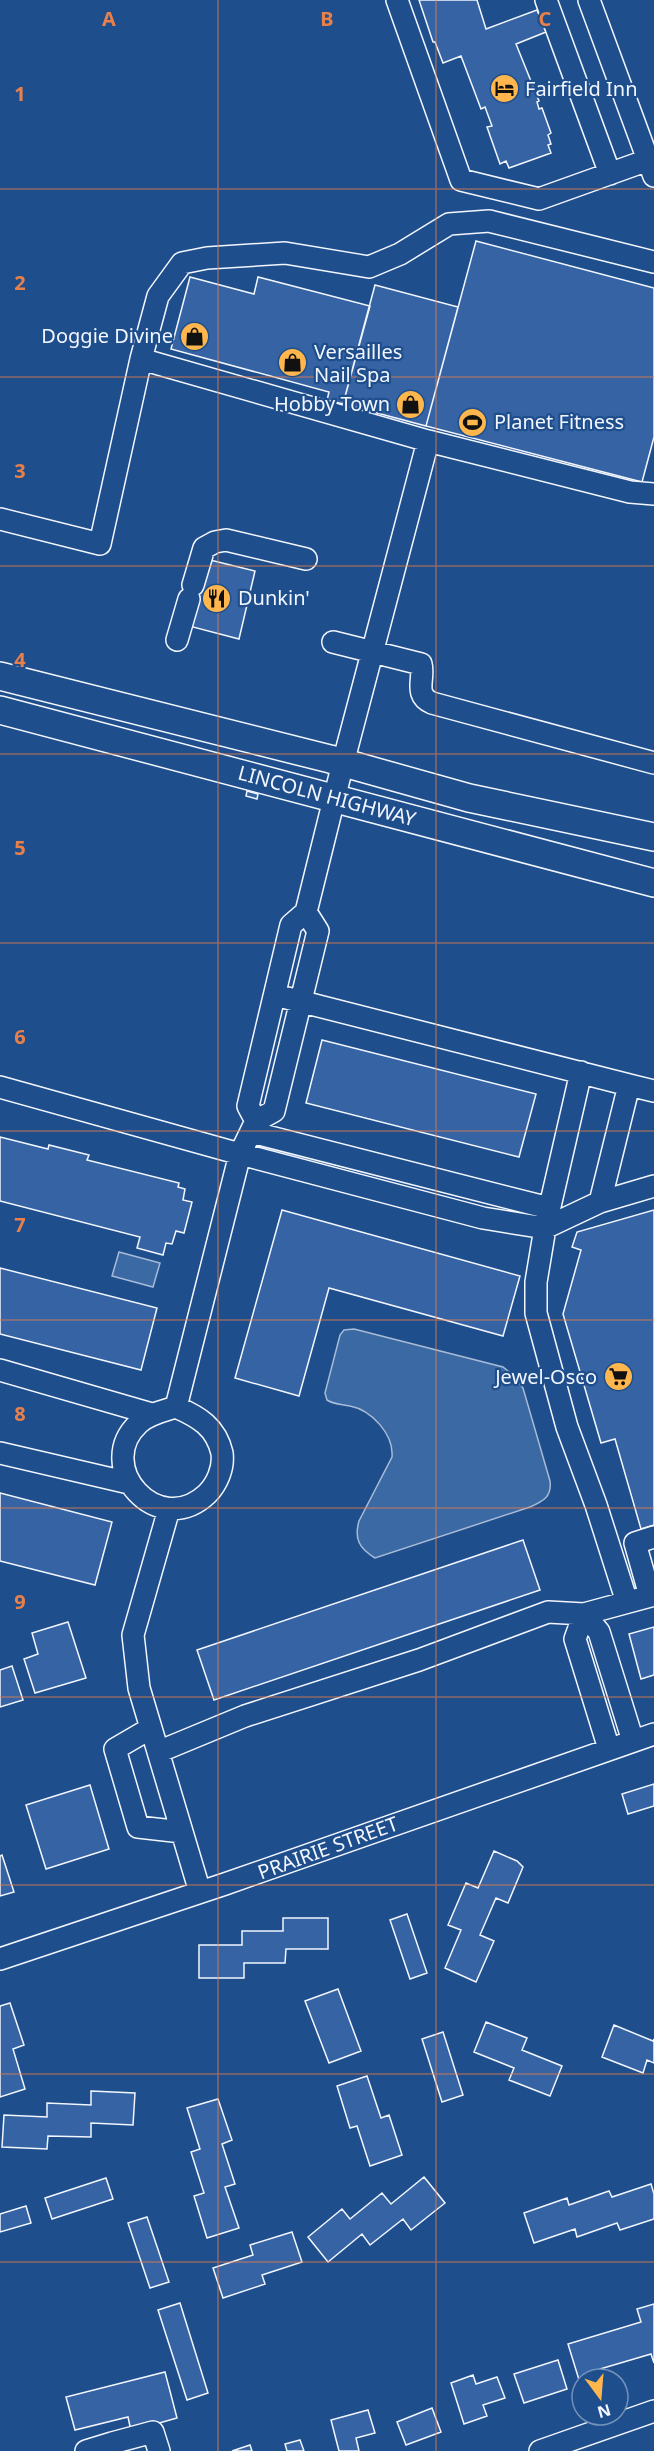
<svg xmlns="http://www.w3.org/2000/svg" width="654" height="2451" font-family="'Noto Sans',sans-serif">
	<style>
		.water { fill: #3b69a3; stroke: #a8bbd7; stroke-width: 1.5 }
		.building { fill: #3563a3; stroke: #f2f6ff; stroke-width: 1.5 }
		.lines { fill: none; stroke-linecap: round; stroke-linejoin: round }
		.minor-casing { stroke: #f2f6ff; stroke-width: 24 }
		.major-casing { stroke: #f2f6ff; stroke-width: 30 }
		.minor { stroke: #1f4e8c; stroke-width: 21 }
		.major { stroke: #1f4e8c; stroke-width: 27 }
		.grid { fill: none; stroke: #ea8049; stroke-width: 1.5; stroke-opacity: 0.55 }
		.labels { text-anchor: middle; stroke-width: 4.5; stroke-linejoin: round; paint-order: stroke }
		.poi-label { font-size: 20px; fill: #f2f6ff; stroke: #1f4e8c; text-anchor: start }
		.street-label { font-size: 20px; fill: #f2f6ff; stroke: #1f4e8c }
		.grid-label { font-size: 20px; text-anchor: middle; font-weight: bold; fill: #ea8049; stroke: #1f4e8c; stroke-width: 4.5; stroke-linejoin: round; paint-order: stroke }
	</style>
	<rect width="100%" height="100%" fill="#1f4e8c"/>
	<path class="water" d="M 119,1252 L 160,1263 L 153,1287 L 112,1276 Z
		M 354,1329 L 503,1367 L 514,1376 L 523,1388 L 550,1481 C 552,1497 543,1501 530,1507 L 375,1558 C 359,1548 354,1539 359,1521 L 392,1457 C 394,1434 371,1410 350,1406 C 341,1404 335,1405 327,1400 L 325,1393 L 340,1335 L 344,1330 Z"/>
	<path class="building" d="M 419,0 L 477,0 L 486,29 L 537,10 L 546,32 L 516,44 L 539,101 L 537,102 L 539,109 L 542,108 L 551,133 L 548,135 L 551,144 L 548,145 L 551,153 L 509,168 L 506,161 L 500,164 L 487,127 L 492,126 L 485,107 L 481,109 L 461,56 L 443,63 L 435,42 L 433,42 Z
		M 476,241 L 654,288 L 654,437 L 642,482 L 426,426 Z
		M 190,277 L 254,294 L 258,277 L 370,306 L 343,404 L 327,400 L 329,392 L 171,349 Z
		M 375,285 L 458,307 L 426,426 L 343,404 Z
		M 206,559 L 255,571 L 239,639 L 189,626 L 182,598 L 185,583 Z
		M 247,791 L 258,794 L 257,799 L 246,796 Z
		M 322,1040 L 536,1094 L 519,1157 L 306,1103 Z
		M 0,1137 L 48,1149 L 49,1145 L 89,1155 L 87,1160 L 179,1183 L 178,1187 L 185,1189 L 183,1200 L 192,1202 L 184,1233 L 176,1231 L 172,1244 L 166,1243 L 163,1255 L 137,1248 L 140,1237 L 0,1201 Z
		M 282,1210 L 520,1276 L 503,1336 L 329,1288 L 299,1396 L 235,1378 Z
		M 654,1210 L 654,1525 L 641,1529 L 615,1439 L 601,1443 L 563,1314 L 581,1250 L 572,1247 L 577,1232 Z
		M 0,1268 L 157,1308 L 141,1370 L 0,1334 Z
		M 0,1493 L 112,1522 L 95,1585 L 0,1561 Z
		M 523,1540 L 540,1590 L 214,1700 L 197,1650 Z
		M 68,1622 L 86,1678 L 35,1693 L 24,1659 L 38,1654 L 32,1633 Z
		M 654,1627 L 654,1675 L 641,1679 L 629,1634 Z
		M 12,1666 L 23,1700 L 0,1707 L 0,1670 Z
		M 654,1784 L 654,1806 L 628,1814 L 622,1794 Z
		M 90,1785 L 109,1849 L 46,1869 L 26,1805 Z
		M 494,1851 L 517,1861 L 523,1867 L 508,1903 L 496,1898 L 480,1935 L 494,1941 L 476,1982 L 445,1968 L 461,1930 L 448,1925 L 466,1883 L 478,1888 Z
		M 2,1855 L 14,1892 L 0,1896 L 0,1856 Z
		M 407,1914 L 427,1973 L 410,1979 L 390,1920 Z
		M 283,1918 L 328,1918 L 328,1949 L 286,1949 L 285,1963 L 244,1963 L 244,1978 L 199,1978 L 199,1945 L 242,1945 L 242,1931 L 283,1931 Z
		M 338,1989 L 361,2051 L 329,2063 L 305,2001 Z
		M 10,2003 L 24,2045 L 13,2049 L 25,2089 L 0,2097 L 0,2006 Z
		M 486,2022 L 527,2038 L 522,2050 L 562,2066 L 550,2096 L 509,2080 L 514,2068 L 474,2052 Z
		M 614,2025 L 653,2041 L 654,2039 L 654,2063 L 647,2060 L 643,2073 L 602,2057 Z
		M 443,2032 L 463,2095 L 442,2102 L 422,2039 Z
		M 367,2076 L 381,2118 L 389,2115 L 402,2155 L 370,2166 L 357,2126 L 350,2128 L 337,2086 Z
		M 91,2091 L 135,2093 L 133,2125 L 91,2123 L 91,2137 L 48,2136 L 47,2149 L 2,2147 L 4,2115 L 47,2117 L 47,2103 L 91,2105 Z
		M 218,2099 L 232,2140 L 222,2144 L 235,2184 L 225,2187 L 239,2228 L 207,2238 L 194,2196 L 204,2193 L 191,2152 L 200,2149 L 187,2108 Z
		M 424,2177 L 445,2203 L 411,2230 L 403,2219 L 370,2245 L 362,2234 L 328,2262 L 308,2237 L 342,2209 L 350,2219 L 382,2193 L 391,2204 Z
		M 106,2178 L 113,2199 L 52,2219 L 45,2198 Z
		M 651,2184 L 654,2194 L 654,2219 L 620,2230 L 617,2223 L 577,2237 L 575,2229 L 534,2243 L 524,2213 L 567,2198 L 569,2205 L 609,2191 L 612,2197 Z
		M 26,2206 L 31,2223 L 0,2232 L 0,2214 Z
		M 147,2217 L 169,2282 L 150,2288 L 128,2223 Z
		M 292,2232 L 302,2262 L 262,2275 L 265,2284 L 223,2298 L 213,2268 L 253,2255 L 250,2245 Z
		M 180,2303 L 208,2393 L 187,2400 L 158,2310 Z
		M 654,2304 L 654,2363 L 651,2354 L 600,2369 L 602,2376 L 582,2379 L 580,2383 L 568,2344 L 641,2322 L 637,2309 Z
		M 558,2360 L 567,2389 L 524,2403 L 514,2374 Z
		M 165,2372 L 177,2418 L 131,2431 L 128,2417 L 75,2430 L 66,2397 Z
		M 473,2375 L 476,2384 L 497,2377 L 505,2398 L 483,2405 L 487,2416 L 464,2424 L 451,2383 Z
		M 432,2408 L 441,2432 L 406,2445 L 397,2422 Z
		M 368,2410 L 375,2433 L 356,2438 L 359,2451 L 339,2451 L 331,2420 Z
		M 300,2440 L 304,2451 L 287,2451 L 285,2444 Z
		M 250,2445 L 252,2451 L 232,2451 Z"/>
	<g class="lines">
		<defs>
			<path id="minor" d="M 397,0 L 461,180 L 539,199 L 648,160
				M 546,0 L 610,174
				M 589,0 L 654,176
				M 141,359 L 158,296 L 182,263 L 207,258 L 285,253 L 369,267 L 400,254 L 449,224 L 489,221 L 654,262
				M 0,519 L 100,544 L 141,359 L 428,441
				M 193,585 L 204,548 L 215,542 L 226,540 L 306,559
				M 177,640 L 189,599
				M 333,642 L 421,664 C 425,678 413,695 432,703 L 654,763
				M 287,998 L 629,1085
				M 0,1087 L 240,1154 L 483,1218 L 545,1228 L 581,1072
				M 256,1121 L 248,1106 L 291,925 L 306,912 L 343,763 L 428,441 L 630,492 L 654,494
				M 251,1132 L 549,1208
				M 600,1202 L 629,1085 L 654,1091
				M 0,1370 L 152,1414
				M 176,1407 L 240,1154 L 256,1121 L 274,1111 L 318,931 L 306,912
				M 176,1407 C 199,1417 216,1427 222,1453 C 224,1468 217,1484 207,1494 C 158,1540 92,1466 139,1423 C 149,1414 163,1411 176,1407 Z
				M 0,1453 L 129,1483
				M 169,1509 L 133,1635 L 139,1688 L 200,1892
				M 650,1596 L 635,1543 L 654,1537
				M 627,1602 L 596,1505 L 567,1427 L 536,1313 L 536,1282 L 545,1228 L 600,1202 L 654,1186
				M 584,1614 L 575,1639 L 609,1749
				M 584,1614 L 599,1632 L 633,1741
				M 151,1728 L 115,1749 L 138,1827 L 182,1832
				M 158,1752 L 245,1716 L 419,1660 L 548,1612 L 584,1614 L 654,1595
				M 0,1959 L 225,1884 L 654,1734
				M 86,2451 L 112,2443
				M 115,2451 L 112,2443 L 153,2432 L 159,2451
				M 540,2451 L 654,2411"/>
			<path id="major" d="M 0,676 L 330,759 L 469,798 L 654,837
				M 0,710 L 654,883"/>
		</defs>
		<use href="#minor" class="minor-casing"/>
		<use href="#major" class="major-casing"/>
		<use href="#minor" class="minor"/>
		<use href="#major" class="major"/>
	</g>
	<path class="grid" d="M 218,0 L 218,2451M 436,0 L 436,2451M 0,189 L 654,189M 0,377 L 654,377M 0,566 L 654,566M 0,754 L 654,754M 0,943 L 654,943M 0,1131 L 654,1131M 0,1320 L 654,1320M 0,1508 L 654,1508M 0,1697 L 654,1697M 0,1885 L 654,1885M 0,2074 L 654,2074M 0,2262 L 654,2262"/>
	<defs>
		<symbol id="hotel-disc" viewBox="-11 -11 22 22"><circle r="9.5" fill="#ffb74d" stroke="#1f4e8c"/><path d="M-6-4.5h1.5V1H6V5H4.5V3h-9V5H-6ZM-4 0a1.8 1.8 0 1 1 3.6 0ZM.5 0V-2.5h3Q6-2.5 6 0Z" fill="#111"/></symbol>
		<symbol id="shop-disc" viewBox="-11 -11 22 22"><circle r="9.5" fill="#ffb74d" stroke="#1f4e8c"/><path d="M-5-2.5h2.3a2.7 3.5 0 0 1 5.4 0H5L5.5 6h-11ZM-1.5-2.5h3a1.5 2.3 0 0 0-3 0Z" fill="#111"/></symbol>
		<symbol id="stadium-disc" viewBox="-11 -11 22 22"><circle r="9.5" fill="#ffb74d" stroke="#1f4e8c"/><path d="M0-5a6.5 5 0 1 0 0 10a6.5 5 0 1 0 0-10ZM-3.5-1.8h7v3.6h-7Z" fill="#111"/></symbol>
		<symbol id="restaurant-disc" viewBox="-11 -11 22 22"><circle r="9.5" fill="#ffb74d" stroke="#1f4e8c"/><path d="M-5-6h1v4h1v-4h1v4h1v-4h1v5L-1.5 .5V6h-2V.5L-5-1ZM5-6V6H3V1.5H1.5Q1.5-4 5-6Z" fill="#111"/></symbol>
		<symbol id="supermarket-disc" viewBox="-11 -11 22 22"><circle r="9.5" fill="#ffb74d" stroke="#1f4e8c"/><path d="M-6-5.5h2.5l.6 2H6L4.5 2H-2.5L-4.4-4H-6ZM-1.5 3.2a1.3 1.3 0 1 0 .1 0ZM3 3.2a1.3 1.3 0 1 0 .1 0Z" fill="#111"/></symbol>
	</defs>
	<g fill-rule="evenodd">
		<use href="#hotel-disc" x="488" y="72" width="33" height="33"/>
		<use href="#shop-disc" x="178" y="320" width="33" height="33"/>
		<use href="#shop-disc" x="276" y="346" width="33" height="33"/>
		<use href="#shop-disc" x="394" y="388" width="33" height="33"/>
		<use href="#stadium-disc" x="456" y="406" width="33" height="33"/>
		<use href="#restaurant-disc" x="200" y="582" width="33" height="33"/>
		<use href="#supermarket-disc" x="602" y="1360" width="33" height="33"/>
	</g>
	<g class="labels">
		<g class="poi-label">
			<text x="525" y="96">Fairfield Inn</text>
			<text x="173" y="343" text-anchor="end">Doggie Divine</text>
			<text x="314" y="359">Versailles<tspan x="314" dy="23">Nail Spa</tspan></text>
			<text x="390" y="411" text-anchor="end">Hobby Town</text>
			<text x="494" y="429">Planet Fitness</text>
			<text x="238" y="605">Dunkin'</text>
			<text x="597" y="1384" text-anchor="end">Jewel-Osco</text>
		</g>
		<g class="street-label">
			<text transform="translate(327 796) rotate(15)" y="7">LINCOLN HIGHWAY</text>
			<text transform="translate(328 1848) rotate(-20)" y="7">PRAIRIE STREET</text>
		</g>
	</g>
	<g class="grid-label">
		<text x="109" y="26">A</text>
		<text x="327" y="26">B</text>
		<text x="545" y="26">C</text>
		<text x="20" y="101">1</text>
		<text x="20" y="290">2</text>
		<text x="20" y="478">3</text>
		<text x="20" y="667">4</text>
		<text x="20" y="855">5</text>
		<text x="20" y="1044">6</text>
		<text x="20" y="1232">7</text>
		<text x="20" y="1421">8</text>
		<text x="20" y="1609">9</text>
	</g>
	<g transform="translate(600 2397) rotate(164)"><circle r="28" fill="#1f4e8c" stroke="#7391ba" stroke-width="1.5"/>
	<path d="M0-4.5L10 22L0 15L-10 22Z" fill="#ffb74d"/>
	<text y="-9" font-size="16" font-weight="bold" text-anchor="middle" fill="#f2f6ff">N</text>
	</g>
</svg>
